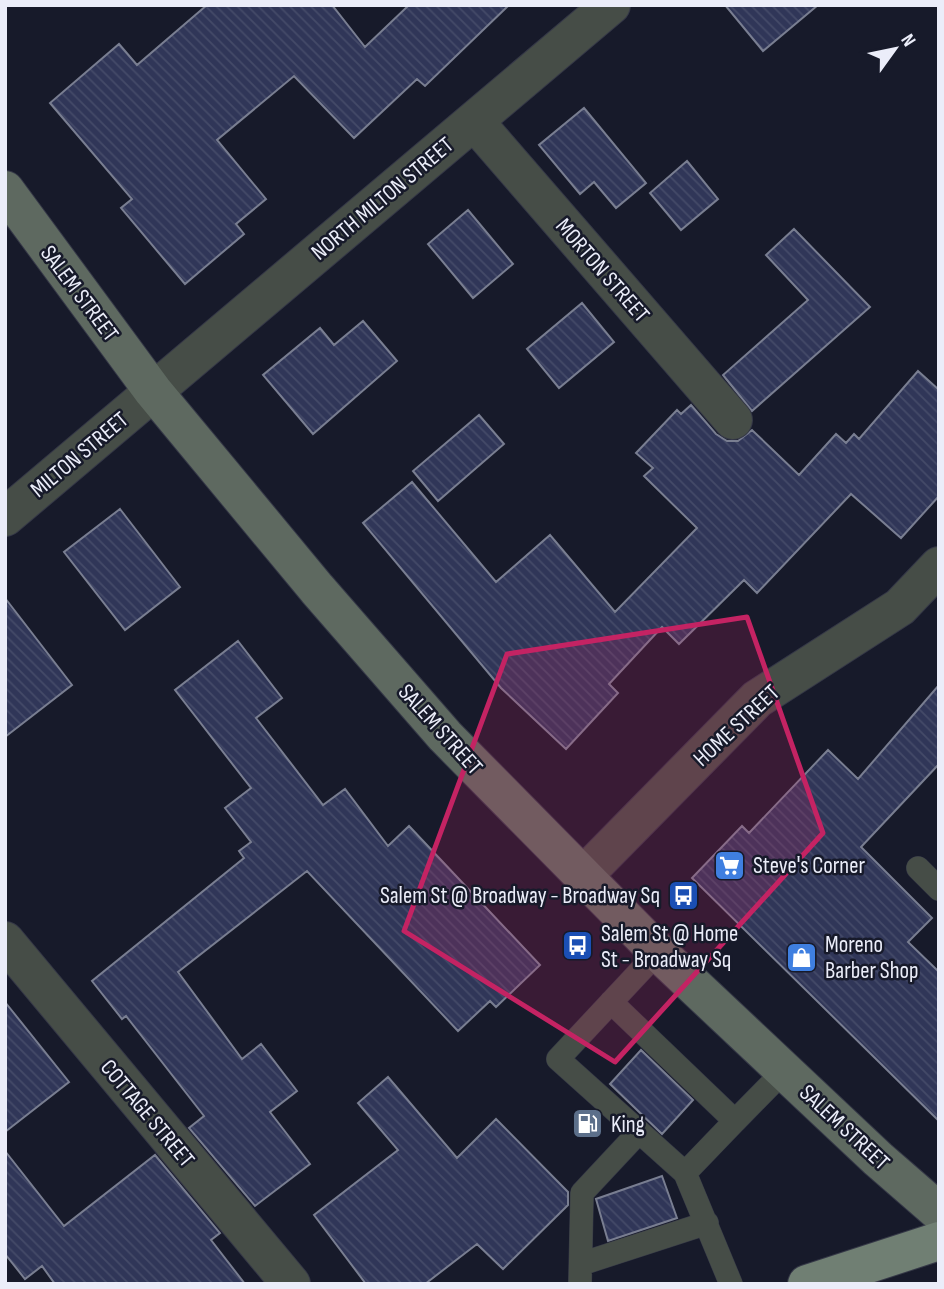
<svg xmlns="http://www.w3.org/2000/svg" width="944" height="1289" font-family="'Sofia Sans Condensed',sans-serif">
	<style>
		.building { fill: url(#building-back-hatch); stroke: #797e91; stroke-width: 2 }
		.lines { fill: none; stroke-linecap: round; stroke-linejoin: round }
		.lane-casing { stroke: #353847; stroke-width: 24 }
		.street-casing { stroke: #353847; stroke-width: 40 }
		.secondary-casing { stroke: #353847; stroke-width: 40 }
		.primary-casing { stroke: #353847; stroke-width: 40 }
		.lane { stroke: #464d47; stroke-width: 23 }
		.street { stroke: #464d47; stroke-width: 38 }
		.secondary { stroke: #5e6960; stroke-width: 38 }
		.primary { stroke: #707f73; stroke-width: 38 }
		.marked { fill: #c42363; fill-opacity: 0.2; stroke: #c42363; stroke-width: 5; stroke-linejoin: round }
		.labels { text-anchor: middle; stroke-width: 5; stroke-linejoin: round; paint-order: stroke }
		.street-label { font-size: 23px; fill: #ebedf9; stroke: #171a2a }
		.poi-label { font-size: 23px; fill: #ebedf9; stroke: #171a2a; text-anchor: start }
	</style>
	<defs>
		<pattern id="building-back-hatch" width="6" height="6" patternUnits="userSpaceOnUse" patternTransform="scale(1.75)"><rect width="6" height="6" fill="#303658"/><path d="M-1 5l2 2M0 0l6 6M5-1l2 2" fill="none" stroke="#444a68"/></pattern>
	</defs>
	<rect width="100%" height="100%" fill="#171a2a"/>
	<path class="building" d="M 207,5 L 332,5 L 365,47 L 409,5 L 509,5 L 425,86 L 417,79 L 354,138 L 294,76 L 217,140 L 266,199 L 236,224 L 244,234 L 185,284 L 121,208 L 132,199 L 50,103 L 119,44 L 137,65 Z
		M 725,5 L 818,5 L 763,51 Z
		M 584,108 L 646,183 L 616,208 L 594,182 L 580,194 L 539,145 Z
		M 687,161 L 718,199 L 681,230 L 650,193 Z
		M 468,210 L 513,264 L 473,298 L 428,244 Z
		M 794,229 L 870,307 L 752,411 L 723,375 L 808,300 L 766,255 Z
		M 582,303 L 614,342 L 559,388 L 527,349 Z
		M 363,321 L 397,361 L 313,434 L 263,375 L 320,328 L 334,345 Z
		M 918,371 L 939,390 L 939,496 L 901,538 L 851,494 L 757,593 L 744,580 L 679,644 L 662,627 L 609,684 L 618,693 L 566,749 L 501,688 L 363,523 L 412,482 L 496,582 L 550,535 L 615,612 L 697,528 L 644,476 L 653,468 L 636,453 L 677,410 L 681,414 L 691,405 L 716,434 L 727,441 L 738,441 L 752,430 L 799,475 L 836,434 L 846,443 L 854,434 L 859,439 Z
		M 479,415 L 504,444 L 438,501 L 413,471 Z
		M 120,509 L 180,587 L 125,630 L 64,552 Z
		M 5,598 L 72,685 L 5,737 Z
		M 238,641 L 282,698 L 256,718 L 323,805 L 345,789 L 388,846 L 409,826 L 540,965 L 496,1007 L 490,1001 L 458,1031 L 307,871 L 178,972 L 242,1059 L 261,1044 L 297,1091 L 270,1112 L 310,1164 L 255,1206 L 189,1128 L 204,1116 L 126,1016 L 122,1019 L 92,981 L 244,858 L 239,851 L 251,842 L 225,808 L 251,788 L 175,690 Z
		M 939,685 L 939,764 L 861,847 L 932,918 L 908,942 L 939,972 L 939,1121 L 692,878 L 742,826 L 749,833 L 828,750 L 858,779 Z
		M 5,1002 L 69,1082 L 5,1132 Z
		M 641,1050 L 693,1100 L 662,1134 L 610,1084 Z
		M 388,1077 L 457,1158 L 496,1119 L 568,1192 L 568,1205 L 503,1269 L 477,1244 L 425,1284 L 366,1284 L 314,1215 L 398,1150 L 358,1103 Z
		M 5,1151 L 64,1226 L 155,1155 L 220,1233 L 211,1240 L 245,1284 L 55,1284 L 42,1266 L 25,1279 L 5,1254 Z
		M 662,1176 L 677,1218 L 608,1241 L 596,1199 Z"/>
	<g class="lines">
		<defs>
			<path id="lane" d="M 918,868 L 939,889
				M 658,952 L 558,1059 L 685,1173 L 731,1284
				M 611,1002 L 735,1121 L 785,1070
				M 685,1173 L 735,1121
				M 581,1264 L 707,1223
				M 580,1284 L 582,1193 L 639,1132"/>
			<path id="street" d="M 474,121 L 733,420
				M 5,517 L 611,5
				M 582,877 L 757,699 L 900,607 L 939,566
				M 5,941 L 291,1284"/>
			<path id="secondary" d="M 5,190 L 153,391 L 317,589 L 445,736 L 658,952 L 878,1159 L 939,1212"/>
			<path id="primary" d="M 807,1284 L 939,1241"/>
		</defs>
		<use href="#lane" class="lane-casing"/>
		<use href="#street" class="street-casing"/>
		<use href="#secondary" class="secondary-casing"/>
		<use href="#primary" class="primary-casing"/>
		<use href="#lane" class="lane"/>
		<use href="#street" class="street"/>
		<use href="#secondary" class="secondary"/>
		<use href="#primary" class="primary"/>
	</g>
	<path class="marked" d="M 747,617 L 823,833 L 615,1062 L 404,931 L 507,654 Z"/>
	<defs>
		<symbol id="supermarket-square" viewBox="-11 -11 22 22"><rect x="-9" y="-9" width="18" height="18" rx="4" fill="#3f7fe0" stroke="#171a2a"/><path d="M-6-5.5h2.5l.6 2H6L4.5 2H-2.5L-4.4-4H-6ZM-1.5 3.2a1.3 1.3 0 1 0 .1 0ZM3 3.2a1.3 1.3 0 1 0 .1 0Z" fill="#fff"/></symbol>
		<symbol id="bus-square" viewBox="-11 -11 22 22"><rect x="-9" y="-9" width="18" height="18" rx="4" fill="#1a4fb4" stroke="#171a2a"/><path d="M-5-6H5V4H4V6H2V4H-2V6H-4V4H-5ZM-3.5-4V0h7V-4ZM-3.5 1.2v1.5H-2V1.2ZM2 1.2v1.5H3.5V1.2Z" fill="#fff"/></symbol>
		<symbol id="shop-square" viewBox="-11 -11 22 22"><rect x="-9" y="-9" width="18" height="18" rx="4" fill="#3f7fe0" stroke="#171a2a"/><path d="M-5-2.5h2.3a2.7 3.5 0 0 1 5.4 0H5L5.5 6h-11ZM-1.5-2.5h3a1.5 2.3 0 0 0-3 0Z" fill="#fff"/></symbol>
		<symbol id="fuel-square" viewBox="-11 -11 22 22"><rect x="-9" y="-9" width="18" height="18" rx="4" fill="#5c6f8a" stroke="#171a2a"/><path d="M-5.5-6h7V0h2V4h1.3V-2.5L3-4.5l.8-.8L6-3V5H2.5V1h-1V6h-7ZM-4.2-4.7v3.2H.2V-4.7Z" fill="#fff"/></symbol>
	</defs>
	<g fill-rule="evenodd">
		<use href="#supermarket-square" x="712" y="848" width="35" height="35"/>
		<use href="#bus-square" x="666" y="878" width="35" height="35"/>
		<use href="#bus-square" x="560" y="928" width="35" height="35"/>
		<use href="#shop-square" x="784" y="940" width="35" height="35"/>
		<use href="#fuel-square" x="570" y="1106" width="35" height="35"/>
	</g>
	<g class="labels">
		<g class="street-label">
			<text transform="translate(382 198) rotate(-40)" y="8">NORTH MILTON STREET</text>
			<text transform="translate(603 270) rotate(49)" y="8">MORTON STREET</text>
			<text transform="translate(80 293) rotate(53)" y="8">SALEM STREET</text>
			<text transform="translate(79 454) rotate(-40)" y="8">MILTON STREET</text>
			<text transform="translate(736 725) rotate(-43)" y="8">HOME STREET</text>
			<text transform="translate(441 729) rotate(48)" y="8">SALEM STREET</text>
			<text transform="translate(148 1113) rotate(50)" y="8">COTTAGE STREET</text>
			<text transform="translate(845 1127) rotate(43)" y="8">SALEM STREET</text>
		</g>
		<g class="poi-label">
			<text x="753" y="873">Steve's Corner</text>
			<text x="660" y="903" text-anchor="end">Salem St @ Broadway - Broadway Sq</text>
			<text x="601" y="941">Salem St @ Home<tspan x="601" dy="26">St - Broadway Sq</tspan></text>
			<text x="825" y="952">Moreno<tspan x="825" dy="26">Barber Shop</tspan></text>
			<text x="611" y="1132">King</text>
		</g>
	</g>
	<rect width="944" height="1289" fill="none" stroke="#ebedf9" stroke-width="14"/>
	<g transform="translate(895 49) rotate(57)" stroke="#171a2a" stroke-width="5" paint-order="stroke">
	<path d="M0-5L12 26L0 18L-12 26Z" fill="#ebedf9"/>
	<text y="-10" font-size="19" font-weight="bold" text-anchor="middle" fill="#ebedf9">N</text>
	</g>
</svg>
